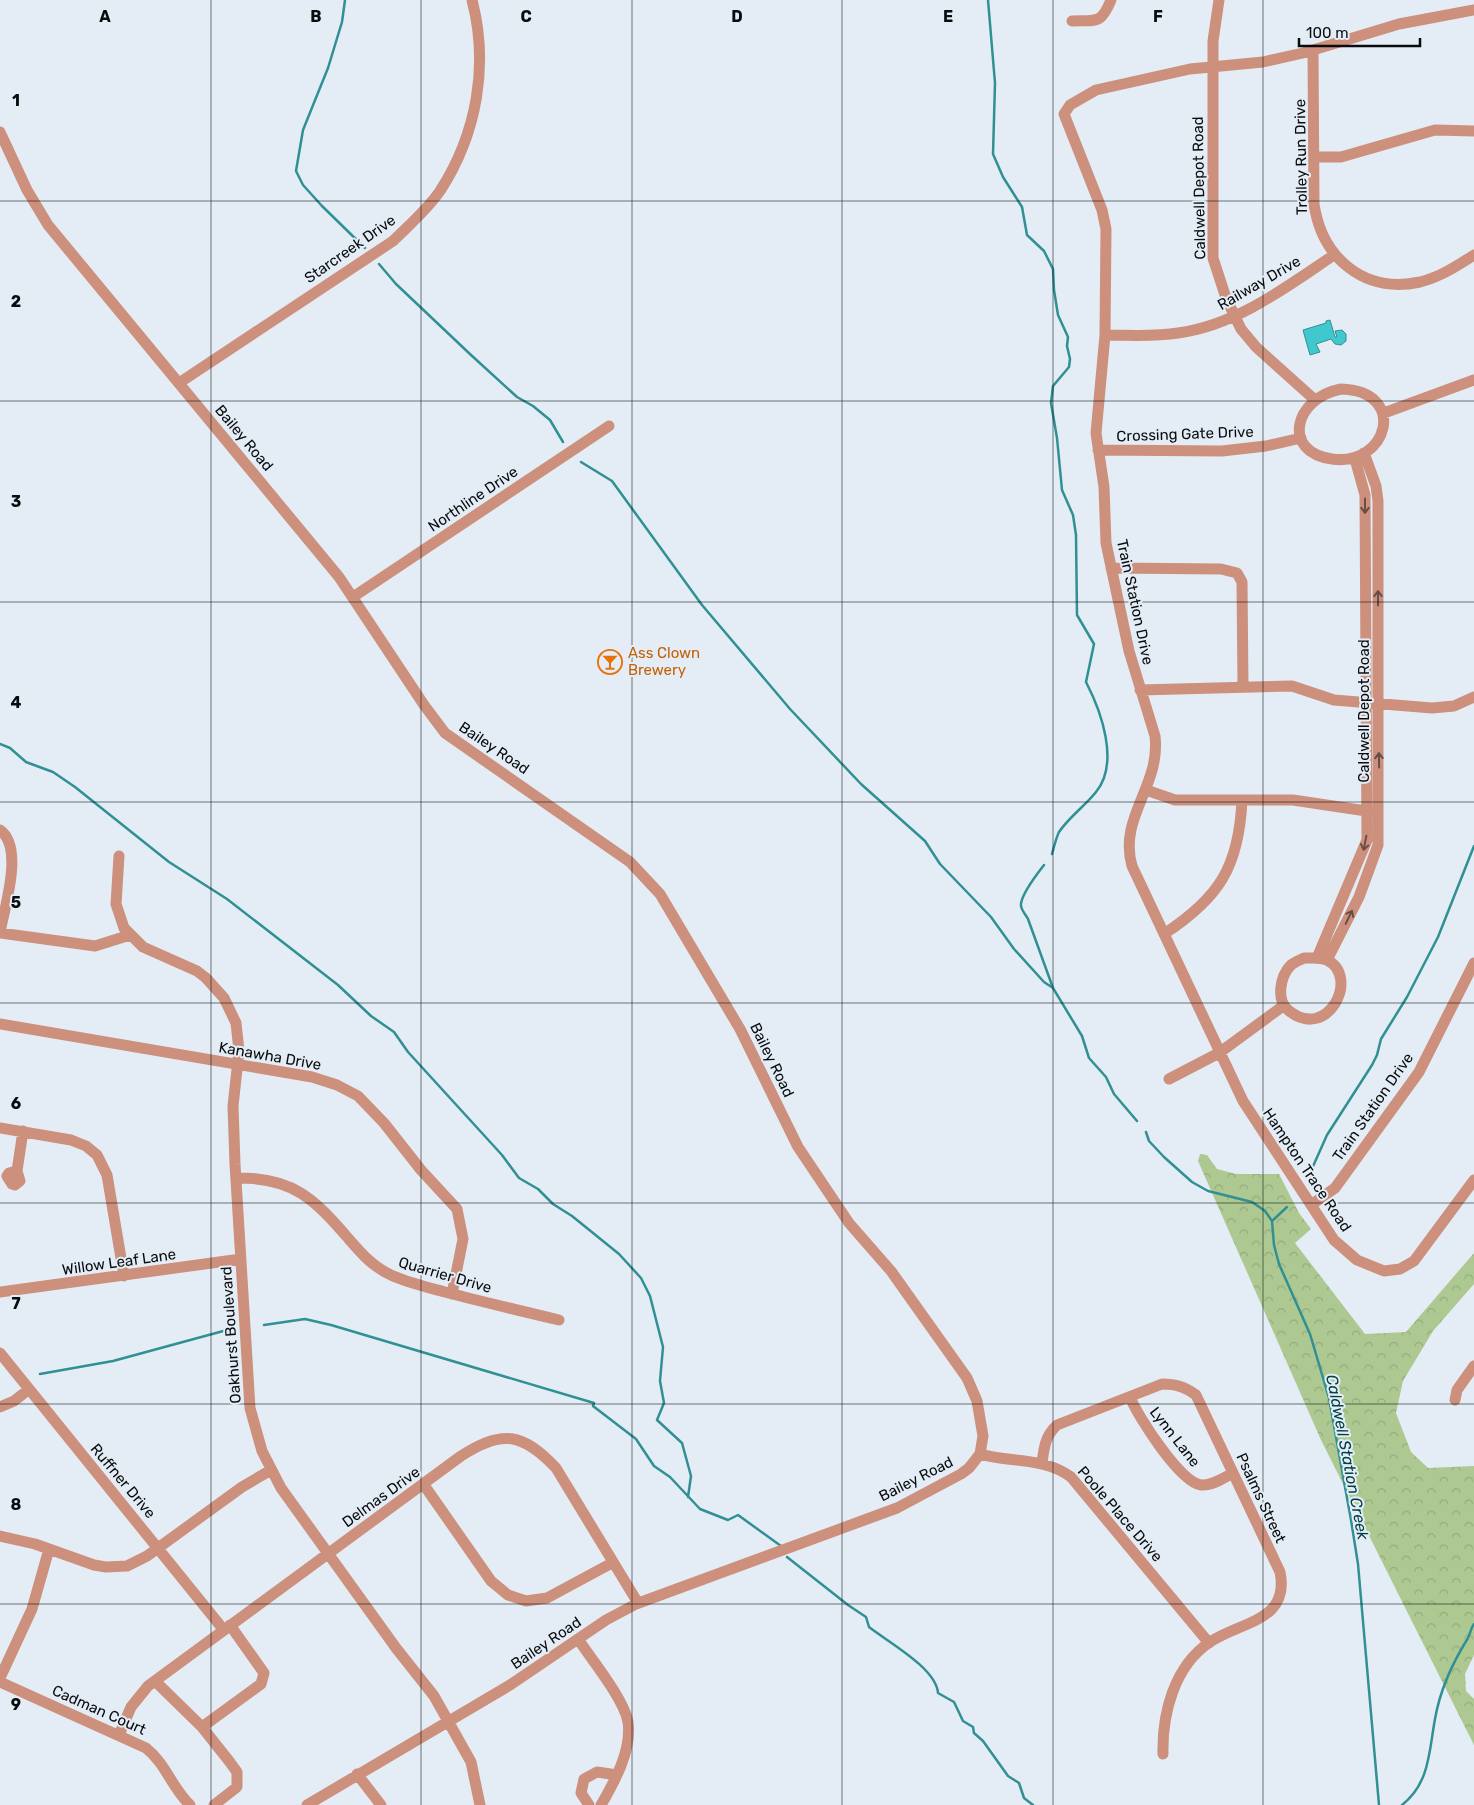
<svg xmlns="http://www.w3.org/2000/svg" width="1474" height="1805" font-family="Rubik,sans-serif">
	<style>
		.forest { fill: url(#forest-crowns) }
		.water { fill: #41c8ce; stroke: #309094 }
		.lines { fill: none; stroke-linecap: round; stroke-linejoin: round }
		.stream { stroke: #309094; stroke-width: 2.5 }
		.minor { stroke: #cc907d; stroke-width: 11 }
		.oneway { stroke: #6a4e46 }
		.grid { fill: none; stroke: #090c0e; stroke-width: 1; stroke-opacity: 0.55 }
		.labels { text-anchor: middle; stroke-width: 4; stroke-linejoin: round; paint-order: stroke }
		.street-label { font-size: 15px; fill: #090c0e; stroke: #e4edf5 }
		.food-label { font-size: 15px; fill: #c56008; stroke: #e4edf5; text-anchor: start }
		.water-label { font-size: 16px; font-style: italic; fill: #014144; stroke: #e4edf5 }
		.grid-label { font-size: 16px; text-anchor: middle; font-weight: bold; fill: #090c0e; stroke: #e4edf5; stroke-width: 4; stroke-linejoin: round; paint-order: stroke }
	</style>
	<defs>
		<pattern id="forest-crowns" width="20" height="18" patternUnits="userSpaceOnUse" patternTransform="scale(1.25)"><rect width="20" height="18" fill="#adc991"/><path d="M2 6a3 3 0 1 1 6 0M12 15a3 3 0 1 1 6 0" fill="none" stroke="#94ab7c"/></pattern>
	</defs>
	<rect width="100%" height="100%" fill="#e4edf5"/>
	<path class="forest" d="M 1200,1154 L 1207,1155 L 1217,1169 L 1236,1174 L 1279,1174 L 1299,1213 L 1311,1229 L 1295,1243 L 1365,1334 L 1406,1332 L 1474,1253 L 1474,1284 L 1433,1331 L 1403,1381 L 1396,1413 L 1411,1452 L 1428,1468 L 1474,1466 L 1474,1655 L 1465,1674 L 1466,1691 L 1474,1699 L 1474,1745 L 1321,1440 L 1198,1161 Z"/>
	<path class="water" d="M 1330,320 L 1335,337 L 1337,337 L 1335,331 L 1342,330 L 1346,334 L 1346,341 L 1341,345 L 1335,344 L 1331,339 L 1316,344 L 1320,352 L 1310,355 L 1303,330 L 1326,323 L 1326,321 Z"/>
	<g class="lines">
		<path class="stream" d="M 345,0 L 342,22 L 328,68 L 303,130 L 296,171 L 303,185 L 322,206 L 365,248
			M 988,0 L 995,83 L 993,154 L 1003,177 L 1022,207 L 1027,235 L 1044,251 L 1053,269 L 1054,290 L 1058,315 L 1068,337 L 1067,346 L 1070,359 L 1069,367 L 1053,386 L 1051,403 L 1057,438 L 1062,490 L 1073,515 L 1076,535 L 1077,615 L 1094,644 L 1086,682 C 1101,711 1120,763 1096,792 C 1085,806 1069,817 1059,832 C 1056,838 1054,847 1052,854
			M 379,264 L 396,284 L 471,355 L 517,397 L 533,406 L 550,420 L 563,442
			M 581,462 L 612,481 L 702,605 L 790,709 L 861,784 L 925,841 L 940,864 L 991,917 L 1014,949 L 1044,982 L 1053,988
			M 0,744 L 10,748 L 26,762 L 53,772 L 75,787 L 169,862 L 227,899 L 338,985 L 371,1016 L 394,1032 L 408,1052 L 502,1155 L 519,1178 L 538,1189 L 553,1204 L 572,1216 L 619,1254 L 641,1278 L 650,1296 L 663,1347 L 660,1381 L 664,1403 L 657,1420 L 682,1443 L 691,1476 L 688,1497
			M 1044,865 C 1037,874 1022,893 1021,904 C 1020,909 1026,915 1028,919 L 1053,988 L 1082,1036 L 1089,1058 L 1106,1077 L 1114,1094 L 1137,1121
			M 1146,1132 L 1149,1141 L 1164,1157 L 1192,1182 L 1208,1191 L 1252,1202 L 1265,1211 L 1272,1221 L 1274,1245 L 1279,1264 L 1310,1334 L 1329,1398 L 1351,1520 L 1358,1564 L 1379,1805
			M 1310,1173 L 1327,1135 L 1372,1065 L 1377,1055 L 1381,1039 L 1407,997 L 1438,937 L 1474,846
			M 1272,1221 L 1287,1207
			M 264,1325 L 305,1319 L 331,1325 L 594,1403 L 593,1406 L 636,1439 L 654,1466 L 670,1477 L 700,1509 L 728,1520 L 738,1515 L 781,1546
			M 40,1374 L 113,1361 L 227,1330
			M 787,1557 L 848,1605 L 866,1617 L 869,1627 C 888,1642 936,1668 938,1693 L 954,1702 L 963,1721 L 973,1727 L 974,1733 L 983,1741 L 1008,1776 L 1019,1783 L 1024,1798 L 1033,1805
			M 1402,1805 C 1430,1783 1429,1751 1435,1719 C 1440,1690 1453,1662 1468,1638 C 1470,1634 1471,1628 1474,1624"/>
		<path class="minor" d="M 1219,0 L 1213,41 L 1213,258 L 1226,298 L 1241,329 L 1256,347 L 1315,400
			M 1474,10 L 1399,24 L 1303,53 L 1263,62 L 1190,69 L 1096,90 L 1070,105 L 1064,114 L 1102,210 L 1106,229 L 1105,335 L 1096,433 L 1104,487 L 1106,543 L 1129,651 L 1155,736 C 1161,786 1118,817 1132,866 L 1243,1101 L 1334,1240 L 1357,1260 L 1384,1271 L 1400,1269 L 1414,1261 L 1474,1180
			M 1072,21 C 1096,20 1101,25 1111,0
			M 1313,50 L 1314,204 C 1322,258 1364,294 1420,282 C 1440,277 1457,266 1474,255
			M 0,132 L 27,190 L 48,225 L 339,577 L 424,705 L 445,733 L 630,862 L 660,894 L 740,1029 L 798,1147 L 849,1223 L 891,1271 L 967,1378 L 977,1401 L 983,1436 L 980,1454 L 969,1468 L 961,1474 L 897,1508 L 636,1604 L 606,1620 L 510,1685 L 307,1805
			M 1315,157 L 1341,157 L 1435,130 L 1474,131
			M 1105,335 C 1129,335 1154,337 1178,333 C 1237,325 1286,287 1334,255
			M 179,383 L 393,241 C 409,225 427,210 440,191 C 477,134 489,65 472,0
			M 1341,389 C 1409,391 1388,467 1332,459 C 1281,452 1294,398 1341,389 Z
			M 1384,413 L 1474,380
			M 1098,450 L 1222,451 L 1266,446 L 1301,438
			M 1111,568 L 1221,569 L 1237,573 L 1242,582 L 1243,686
			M 353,597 L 609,426
			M 1140,690 L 1292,686 L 1334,700 L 1432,708 L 1454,706 L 1474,697
			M 1146,790 L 1175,800 L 1293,800 L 1373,812
			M 0,830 C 24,847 5,906 0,932
			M 119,856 L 116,904 L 124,928 L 143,947 L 197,971 L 206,978 L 224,998 L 236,1023 L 239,1051 L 233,1106 L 235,1164 L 250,1408 L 262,1451 L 281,1488 L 396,1648 L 434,1696 L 471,1762 L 480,1805
			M 0,933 L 95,946 L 130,935
			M 1164,934 C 1219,898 1239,867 1242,800
			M 1304,958 C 1311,958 1320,957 1327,960 C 1361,977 1327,1043 1288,1010 C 1276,1000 1280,976 1291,965 C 1294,962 1300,960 1304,958 Z
			M 1317,958 L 1367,840 L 1365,495 L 1355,459
			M 1327,960 L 1359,897 L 1378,845 L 1378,501 L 1376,486 L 1364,453
			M 0,1024 L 312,1077 L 337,1085 L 358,1096 L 384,1123 L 421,1170 L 457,1209 L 463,1239 L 452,1294
			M 1169,1079 L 1219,1053 L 1283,1006
			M 0,1128 L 71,1140 L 86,1146 L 97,1155 L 107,1175 L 124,1276
			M 17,1171 L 20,1181 L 15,1185 L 12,1184 L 7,1176 L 9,1173 L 17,1171 L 23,1131
			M 236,1178 C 293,1177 314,1199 348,1238 C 361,1253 373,1267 391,1275 C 408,1283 427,1287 445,1292 C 483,1302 521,1311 559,1320
			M 1311,1205 L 1335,1188 L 1419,1072 L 1474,963
			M 0,1292 L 241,1259
			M 0,1353 L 223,1629
			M 1130,1397 C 1138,1417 1180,1482 1201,1485 C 1212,1486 1224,1478 1233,1473
			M 1455,1400 L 1457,1390 L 1474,1366
			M 0,1407 L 14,1401 L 28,1390
			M 980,1454 C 1011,1463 1044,1457 1071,1477 L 1209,1643
			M 1042,1463 C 1044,1448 1045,1436 1057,1425 L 1162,1384 C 1176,1384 1185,1387 1196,1395 L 1280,1572 C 1290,1621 1242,1621 1210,1642 C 1174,1666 1162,1714 1163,1754
			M 424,1485 L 491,1581 L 508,1595 L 526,1601 L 547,1598 L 612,1563
			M 0,1536 L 35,1544 L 94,1565 L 106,1567 L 127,1566 L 147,1556 L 242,1487 L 271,1470
			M 578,1639 C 592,1660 624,1699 628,1722 C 632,1750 615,1781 601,1805
			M 0,1678 L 32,1609 L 49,1549
			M 155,1681 L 202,1727 L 229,1761 L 237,1772 L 237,1787 L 214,1805
			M 0,1682 L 146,1748 C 166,1764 172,1788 190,1805
			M 202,1727 L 261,1684 L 264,1673 L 230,1625
			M 119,1735 L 131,1707 L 148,1686 L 461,1456 C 502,1429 523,1433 556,1468 L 638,1603
			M 357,1774 L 381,1805
			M 589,1805 L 581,1793 L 584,1779 L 597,1772 L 617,1775"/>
	</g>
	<defs><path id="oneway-shaft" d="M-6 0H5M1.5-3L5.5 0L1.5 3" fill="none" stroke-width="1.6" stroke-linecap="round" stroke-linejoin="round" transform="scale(1.25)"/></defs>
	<g class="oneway">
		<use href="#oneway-shaft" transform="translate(1365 506) rotate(90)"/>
		<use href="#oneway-shaft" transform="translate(1378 598) rotate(-90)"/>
		<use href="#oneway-shaft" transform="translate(1379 760) rotate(-91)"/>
		<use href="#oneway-shaft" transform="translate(1365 843) rotate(101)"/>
		<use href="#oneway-shaft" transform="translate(1349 917) rotate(-64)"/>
	</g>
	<path class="grid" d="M 211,0 L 211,1805M 421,0 L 421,1805M 632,0 L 632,1805M 842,0 L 842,1805M 1053,0 L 1053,1805M 1263,0 L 1263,1805M 0,201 L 1474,201M 0,401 L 1474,401M 0,602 L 1474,602M 0,802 L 1474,802M 0,1003 L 1474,1003M 0,1203 L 1474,1203M 0,1404 L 1474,1404M 0,1604 L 1474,1604"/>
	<defs>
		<symbol id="bar-ring" viewBox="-11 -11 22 22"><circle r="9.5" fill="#e4edf5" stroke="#e8710a" stroke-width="1.5"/><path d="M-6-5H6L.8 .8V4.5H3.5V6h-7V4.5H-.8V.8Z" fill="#e8710a"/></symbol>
	</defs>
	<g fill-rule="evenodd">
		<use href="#bar-ring" x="596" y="648" width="28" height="28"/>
	</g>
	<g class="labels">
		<g class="street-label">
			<text transform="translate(1301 157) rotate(-91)" y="5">Trolley Run Drive</text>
			<text transform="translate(1199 188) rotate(-91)" y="5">Caldwell Depot Road</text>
			<text transform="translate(350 249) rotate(-35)" y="5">Starcreek Drive</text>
			<text transform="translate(1259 283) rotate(-30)" y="5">Railway Drive</text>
			<text transform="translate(1185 434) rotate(-2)" y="5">Crossing Gate Drive</text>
			<text transform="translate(244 438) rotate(50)" y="5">Bailey Road</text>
			<text transform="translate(473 499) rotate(-34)" y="5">Northline Drive</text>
			<text transform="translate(1135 602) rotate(78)" y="5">Train Station Drive</text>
			<text transform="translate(1364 711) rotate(-90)" y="5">Caldwell Depot Road</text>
			<text transform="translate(494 748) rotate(34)" y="5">Bailey Road</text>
			<text transform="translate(270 1056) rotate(10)" y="5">Kanawha Drive</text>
			<text transform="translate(772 1060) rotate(64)" y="5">Bailey Road</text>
			<text transform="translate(1373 1107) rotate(-55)" y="5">Train Station Drive</text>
			<text transform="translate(1307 1170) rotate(56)" y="5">Hampton Trace Road</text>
			<text transform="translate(119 1262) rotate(-8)" y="5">Willow Leaf Lane</text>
			<text transform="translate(445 1275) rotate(16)" y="5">Quarrier Drive</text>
			<text transform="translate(231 1335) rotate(-94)" y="5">Oakhurst Boulevard</text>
			<text transform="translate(1175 1437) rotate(52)" y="5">Lynn Lane</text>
			<text transform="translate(916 1479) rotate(-27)" y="5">Bailey Road</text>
			<text transform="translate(123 1481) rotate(50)" y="5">Ruffner Drive</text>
			<text transform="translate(381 1497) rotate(-36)" y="5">Delmas Drive</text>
			<text transform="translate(1261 1498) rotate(65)" y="5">Psalms Street</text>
			<text transform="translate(1120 1514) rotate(49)" y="5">Poole Place Drive</text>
			<text transform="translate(546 1643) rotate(-34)" y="5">Bailey Road</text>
			<text transform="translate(99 1710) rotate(24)" y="5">Cadman Court</text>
		</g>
		<g class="food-label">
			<text x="628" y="658">Ass Clown<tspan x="628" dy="17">Brewery</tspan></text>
		</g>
		<g class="water-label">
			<text transform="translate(1348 1457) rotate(79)" y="6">Caldwell Station Creek</text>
		</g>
	</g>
	<g class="grid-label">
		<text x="105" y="22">A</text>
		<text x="316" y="22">B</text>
		<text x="526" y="22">C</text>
		<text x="737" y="22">D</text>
		<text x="948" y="22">E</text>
		<text x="1158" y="22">F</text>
		<text x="16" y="106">1</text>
		<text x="16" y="307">2</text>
		<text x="16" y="507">3</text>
		<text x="16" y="708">4</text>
		<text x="16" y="908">5</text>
		<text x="16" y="1109">6</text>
		<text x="16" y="1309">7</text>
		<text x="16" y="1510">8</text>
		<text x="16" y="1710">9</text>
	</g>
	<path d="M1299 38v8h121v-8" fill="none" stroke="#090c0e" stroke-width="2.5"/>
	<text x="1306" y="38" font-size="15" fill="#090c0e" stroke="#e4edf5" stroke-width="4" paint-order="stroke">100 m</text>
</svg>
